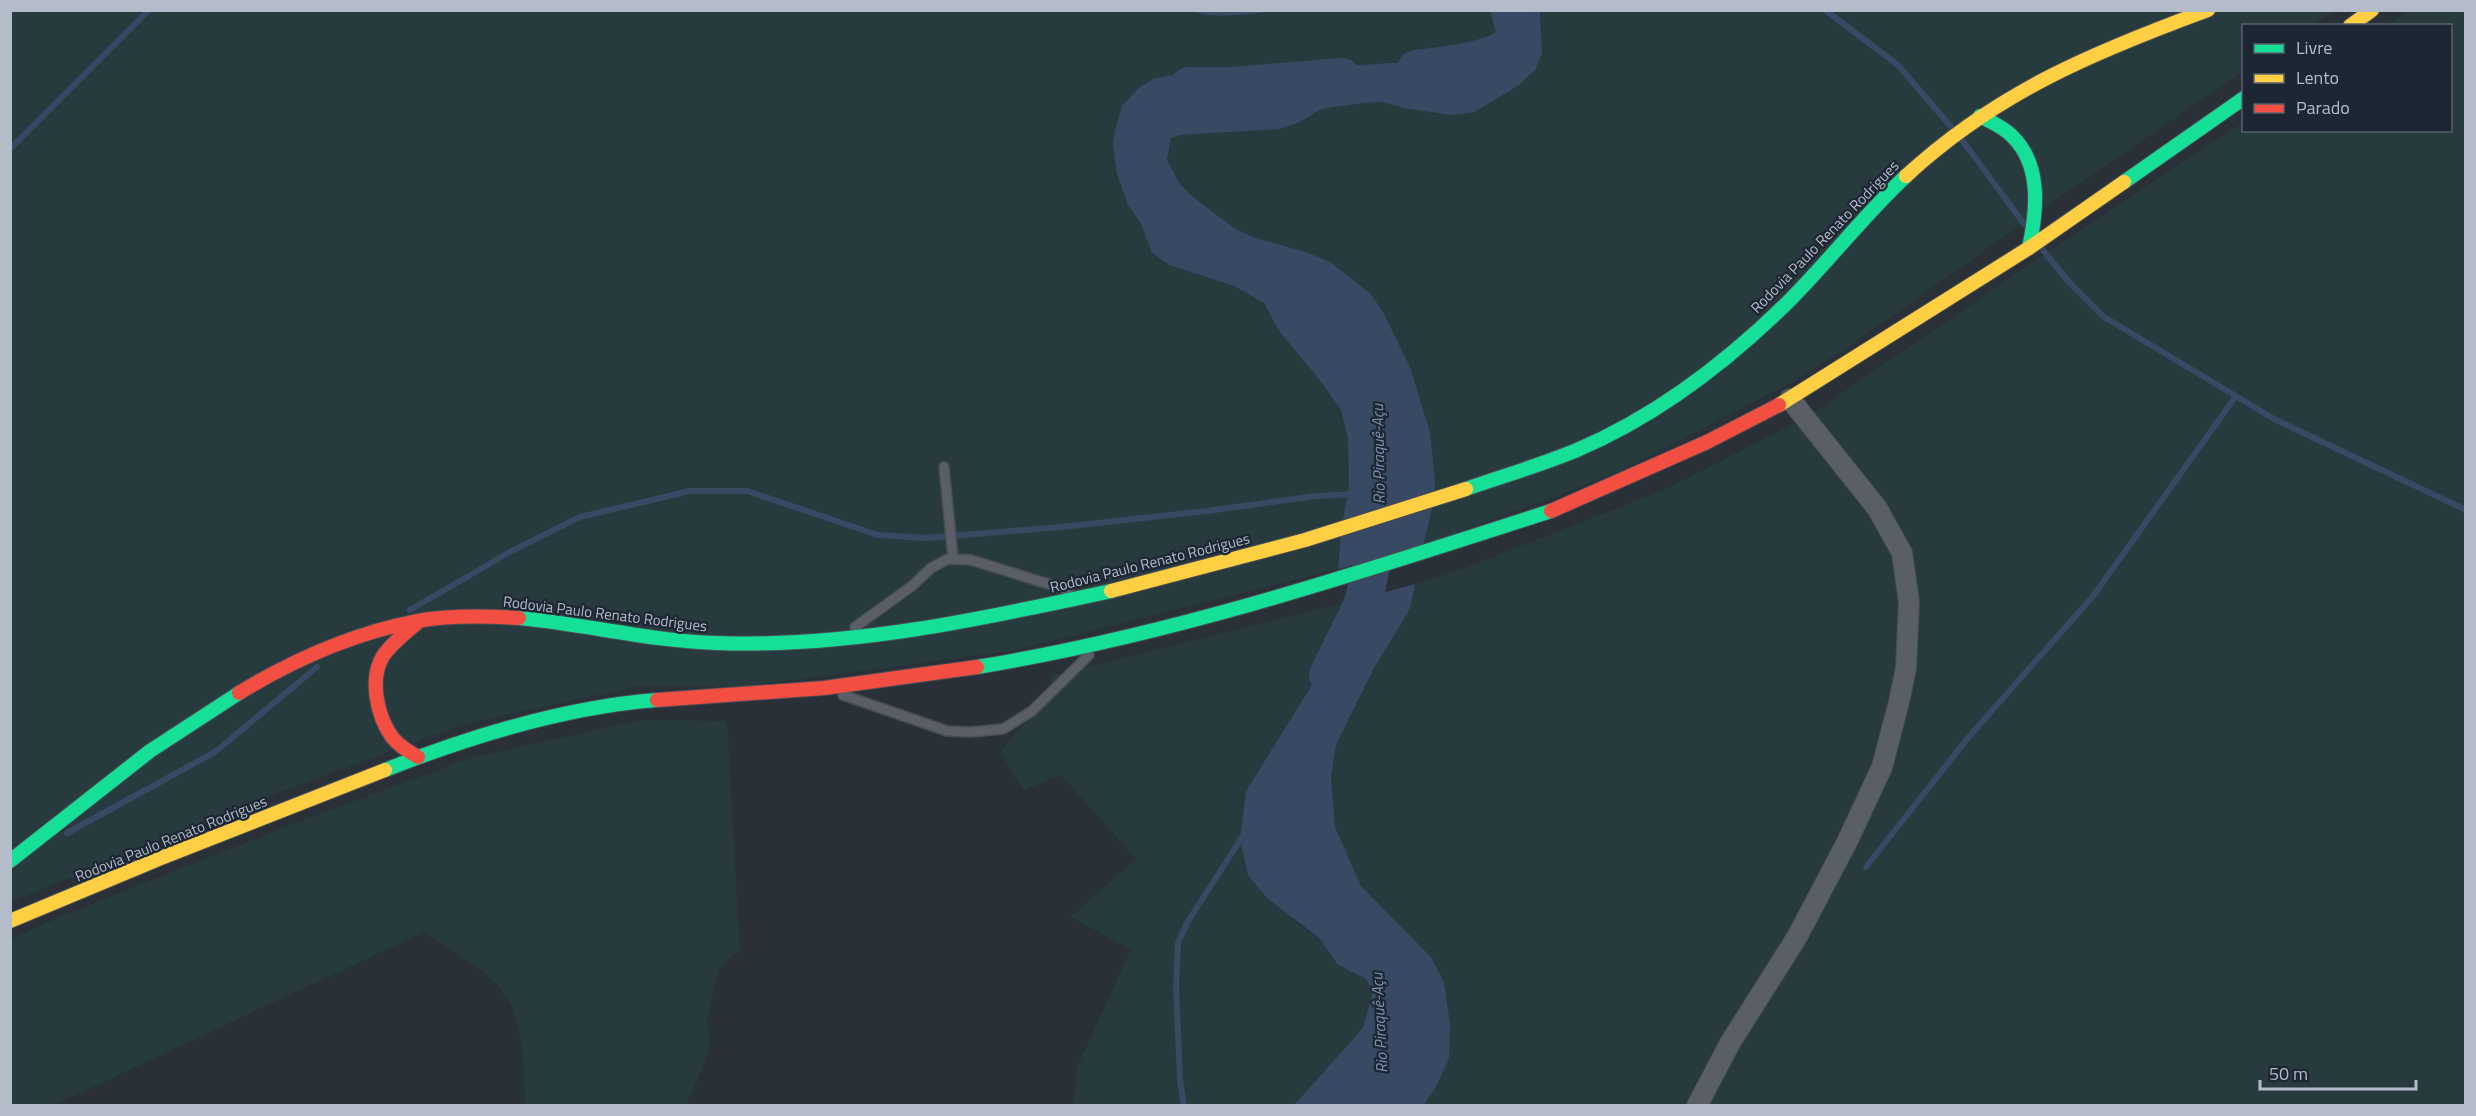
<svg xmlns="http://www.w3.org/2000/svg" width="2476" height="1116" font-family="'Titillium Web',sans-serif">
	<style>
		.green { fill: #273a3e }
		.water { fill: #384963 }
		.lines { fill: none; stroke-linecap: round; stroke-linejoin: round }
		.stream { stroke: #384963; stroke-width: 6 }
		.river { stroke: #384963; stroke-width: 38 }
		.lane-casing { stroke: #484c53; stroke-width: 12 }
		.street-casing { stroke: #484c53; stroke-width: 22 }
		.fast-casing { stroke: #484c55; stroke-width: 16 }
		.slow-casing { stroke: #484c55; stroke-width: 16 }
		.jam-casing { stroke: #484c55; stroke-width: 16 }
		.lane { stroke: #5a5e66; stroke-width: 9 }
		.street { stroke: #5a5e66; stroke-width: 20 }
		.fast { stroke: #16e098; stroke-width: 14 }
		.slow { stroke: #ffcf43; stroke-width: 14 }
		.jam { stroke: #f24e42; stroke-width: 14 }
		.labels { text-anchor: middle; stroke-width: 4.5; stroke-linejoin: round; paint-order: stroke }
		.street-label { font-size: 15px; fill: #b4bcc9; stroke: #1d2633 }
		.water-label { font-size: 16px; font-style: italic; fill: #7c92b1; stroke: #1d2633 }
	</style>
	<rect width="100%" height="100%" fill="#2a3038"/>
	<path class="green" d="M 1194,10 C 1211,21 1252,14 1272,10 L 1496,10 L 1503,29 C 1496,46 1491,57 1471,62 L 1310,73 L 1281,87 L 1265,90 L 1249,90 L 1225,81 L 1117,174 L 1128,205 L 1141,224 L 1152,253 L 1169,265 L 1234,286 L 1264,303 L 1279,331 L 1322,383 L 1341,410 L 1348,439 L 1349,485 L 1341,531 L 1338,569 L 1011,651 L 746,686 L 639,686 L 464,724 L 286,790 L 11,902 L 10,11 Z
		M 1540,11 L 2335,11 L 2312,25 L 2244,26 L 2243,72 L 2091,175 L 1844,350 L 1790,383 L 1621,471 L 1423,546 L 1434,501 L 1430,432 L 1410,367 L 1382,310 L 1370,293 L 1330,262 L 1309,253 L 1253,237 L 1234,228 L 1193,197 L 1180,184 L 1167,160 L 1171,138 L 1180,135 L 1279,129 L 1300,122 L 1321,109 L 1363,103 L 1381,102 L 1404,108 L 1475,112 L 1519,85 L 1542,26 Z
		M 2408,11 L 2465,11 L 2465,1105 L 1424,1105 L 1436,1087 L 1431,957 L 1361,886 L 1335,827 L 1331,777 L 1336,745 L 1373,670 L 1410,609 L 1415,584 L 1454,572 L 1664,490 L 1807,417 L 2061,243 L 2243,123 L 2244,130 L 2450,130 L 2450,26 L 2388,25 Z
		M 1368,597 L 1352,628 L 1318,675 L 1246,791 L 1240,839 L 1293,920 L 1319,938 L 1338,965 L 1366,979 L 1373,991 L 1363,1028 L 1294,1105 L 1073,1105 L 1077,1067 L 1131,950 L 1071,917 L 1136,859 L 1061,775 L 1024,790 L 1000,752 L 1052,691 L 1050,676 Z
		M 642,720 L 727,721 L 740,949 L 719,968 L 706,1025 C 719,1042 693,1087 686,1105 L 525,1105 C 524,1073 524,1020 504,994 C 485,967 451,950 424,932 L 54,1105 L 11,1105 L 11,939 L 64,915 L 298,822 L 473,757 Z"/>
	<path class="water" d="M 1194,11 L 1272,11 C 1253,14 1210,20 1194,11 Z
		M 1496,11 L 1540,11 L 1542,54 L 1535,70 L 1519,85 L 1475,112 L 1451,115 L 1404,108 L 1381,102 L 1363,103 L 1321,109 L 1300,122 L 1279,129 L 1180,135 L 1171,138 L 1167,160 L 1180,184 L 1193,197 L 1234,228 L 1253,237 L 1309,253 L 1330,262 L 1370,293 L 1382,310 L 1410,367 L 1430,432 L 1435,482 L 1434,501 L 1423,546 L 1338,569 L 1341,531 L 1349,485 L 1348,439 L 1341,410 L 1322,383 L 1279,331 L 1264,303 L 1234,286 L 1169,265 L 1152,253 L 1141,224 L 1128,205 L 1117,174 L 1113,144 L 1115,130 L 1122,106 L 1139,88 L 1155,78 L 1178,74 L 1203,75 L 1249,90 L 1265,90 L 1281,87 L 1310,73 L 1336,67 L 1389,63 L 1471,62 L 1482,59 L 1495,48 L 1503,29 Z
		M 1415,584 L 1410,609 L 1373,670 L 1336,745 L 1331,777 L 1335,827 L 1361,886 L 1431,957 L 1444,983 L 1450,1024 L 1449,1058 L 1436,1087 L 1424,1105 L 1294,1105 L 1363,1028 L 1373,991 L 1366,979 L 1338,965 L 1319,938 L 1267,898 L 1248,875 L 1240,839 L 1246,791 L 1318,675 L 1352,628 L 1368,597 Z"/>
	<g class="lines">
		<path class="stream" d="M 1825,10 L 1898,65 L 1952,128
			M 1962,140 L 2024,224
			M 10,149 L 149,10
			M 2042,249 L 2068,281 L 2104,317 L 2274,419 L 2466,510
			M 410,610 L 508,553 L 580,517 L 690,491 L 747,491 L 878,535 L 925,538 L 1061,527 L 1207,511 L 1316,496 L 1356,494
			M 67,833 L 215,752 L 317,667
			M 1866,867 L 1967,739 L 2094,595 L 2236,396
			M 1184,1106 L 1180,1080 L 1176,987 L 1178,943 L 1187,923 L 1244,834"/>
		<path class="river" d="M 1416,69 C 1437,66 1514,61 1515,34 C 1515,27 1511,18 1510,10
			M 1189,86 L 1231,86 L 1342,77
			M 1328,675 L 1363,604 L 1377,538"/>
		<defs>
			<path id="lane" d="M 944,467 L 953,558
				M 855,627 L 912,586 L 931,568 L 948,559 L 971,560 L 1068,590
				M 843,695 L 947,731 L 971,732 L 1003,729 L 1032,711 L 1089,655"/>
			<path id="street" d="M 1697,1106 L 1730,1043 L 1797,937 L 1847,842 L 1882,767 L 1899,702 L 1906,668 L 1909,602 L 1902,553 L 1877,508 L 1790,399"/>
			<path id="fast" d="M 1980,116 C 1991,122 2004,127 2012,136 C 2042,165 2037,211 2029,248
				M 2124,182 L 2244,98
				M 1466,489 C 1503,476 1541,465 1577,450 C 1657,416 1727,362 1788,302 C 1829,261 1864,215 1906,176
				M 519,618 C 585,624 649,641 716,643 C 849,648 982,619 1111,591
				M 977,667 C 1173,635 1362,572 1551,511
				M 385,770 C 471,736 564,707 657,700
				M 10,861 L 150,751 L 239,693"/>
			<path id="slow" d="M 2350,26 L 2372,10
				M 1906,176 C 1997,92 2094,52 2208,10
				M 1779,405 L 2029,248 L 2124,182
				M 1111,591 L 1305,540 L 1466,489
				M 10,921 L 161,858 L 385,770"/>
			<path id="jam" d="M 1551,511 L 1707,442 L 1779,405
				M 417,623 C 405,633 392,643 383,656 C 369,679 377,716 392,737 C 399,746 409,752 418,757
				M 239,693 C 293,660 355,633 417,621 C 450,615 486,616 519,618
				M 657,700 L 824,688 L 977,667"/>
		</defs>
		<use href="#lane" class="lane-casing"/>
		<use href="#street" class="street-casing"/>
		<use href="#fast" class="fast-casing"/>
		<use href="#slow" class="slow-casing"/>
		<use href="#jam" class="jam-casing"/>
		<use href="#lane" class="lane"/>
		<use href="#street" class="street"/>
		<use href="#fast" class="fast"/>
		<use href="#slow" class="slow"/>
		<use href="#jam" class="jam"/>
	</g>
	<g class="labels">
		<g class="street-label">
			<text transform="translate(1825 237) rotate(-46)" y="5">Rodovia Paulo Renato Rodrigues</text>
			<text transform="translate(1150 563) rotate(-14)" y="5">Rodovia Paulo Renato Rodrigues</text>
			<text transform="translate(605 614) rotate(7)" y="5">Rodovia Paulo Renato Rodrigues</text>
			<text transform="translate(171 839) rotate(-22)" y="5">Rodovia Paulo Renato Rodrigues</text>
		</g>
		<g class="water-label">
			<text transform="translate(1378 454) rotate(-91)" y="6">Rio Piraquê-Açu</text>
			<text transform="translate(1379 1023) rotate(-93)" y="6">Rio Piraquê-Açu</text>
		</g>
	</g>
	<rect width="2476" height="1116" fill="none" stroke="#b4bcc9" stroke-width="24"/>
	<rect x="2242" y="24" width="210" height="108" fill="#1d2633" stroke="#59626f" stroke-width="1.5"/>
	<rect x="2254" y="44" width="30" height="9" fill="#16e098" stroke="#59626f" stroke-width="1.5"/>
	<text x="2296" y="54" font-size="18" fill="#b4bcc9">Livre</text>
	<rect x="2254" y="74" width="30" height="9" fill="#ffcf43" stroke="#59626f" stroke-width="1.5"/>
	<text x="2296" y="84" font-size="18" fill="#b4bcc9">Lento</text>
	<rect x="2254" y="104" width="30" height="9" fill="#f24e42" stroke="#59626f" stroke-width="1.5"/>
	<text x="2296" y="114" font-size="18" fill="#b4bcc9">Parado</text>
	<path d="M2260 1080v9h156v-9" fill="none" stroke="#b4bcc9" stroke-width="3"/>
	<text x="2269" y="1080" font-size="18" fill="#b4bcc9" stroke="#1d2633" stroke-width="4.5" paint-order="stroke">50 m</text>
</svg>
